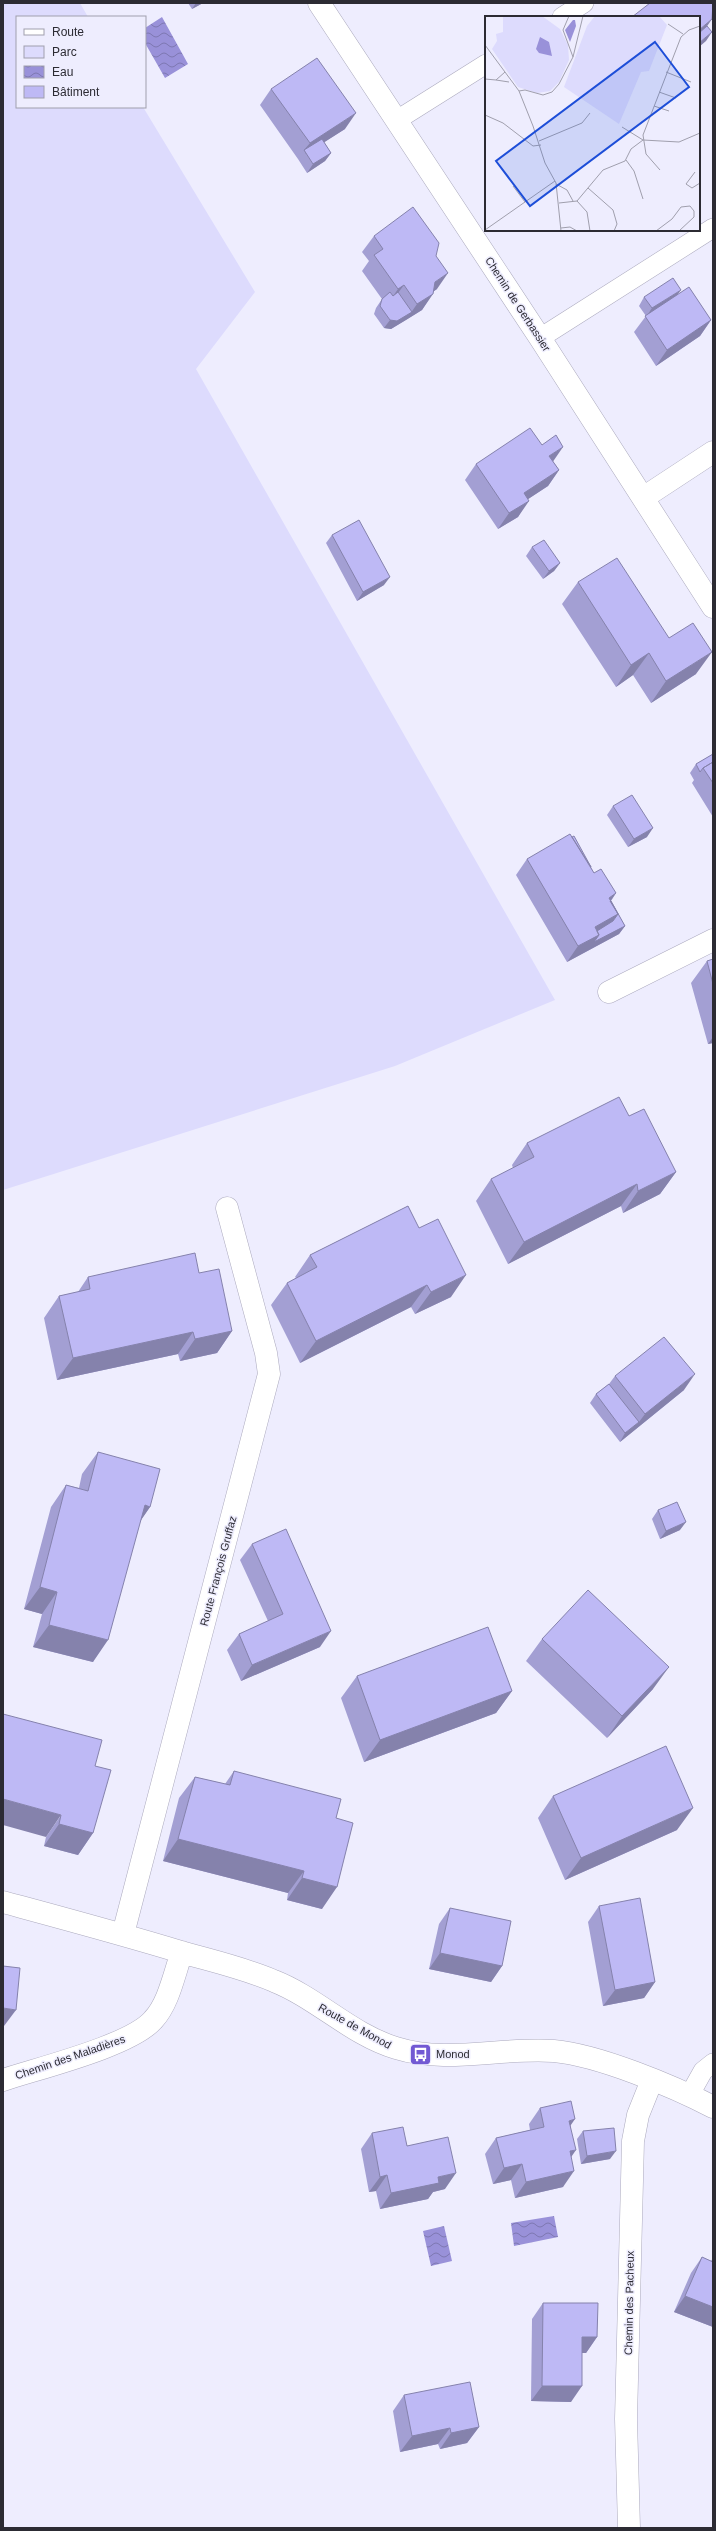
<svg xmlns="http://www.w3.org/2000/svg" width="716" height="2531" font-family="Helvetica,sans-serif">
	<style>
		.green { fill: #dddbfd }
		.water { fill: url(#water-waves) }
		.lines { fill: none; stroke-linecap: round; stroke-linejoin: round }
		.service-casing { stroke: #acaabe; stroke-width: 20 }
		.minor-casing { stroke: #acaabe; stroke-width: 23 }
		.service { stroke: #fff; stroke-width: 19 }
		.minor { stroke: #fff; stroke-width: 22 }
		.wall { fill: #a39fd3 }
		.shaded-wall { fill: #8582ac }
		.building { fill: #beb9f5; stroke: #8582ac }
		.labels { text-anchor: middle; stroke-width: 3; stroke-linejoin: round; paint-order: stroke }
		.street-label { font-size: 11px; fill: #2c2b33; stroke: #eeedfe }
		.poi-label { font-size: 11px; fill: #2c2b33; stroke: #eeedfe; text-anchor: start }
		.inset-road { fill: none; stroke: #a09fad; stroke-width: 1 }
		.view { fill: #1d4ed8; fill-opacity: 0.15; stroke: #1d4ed8; stroke-width: 2 }
		.inset-edge { fill: none; stroke: #2c2b33; stroke-width: 2 }
	</style>
	<defs>
		<pattern id="water-waves" width="16" height="10" patternUnits="userSpaceOnUse"><rect width="16" height="10" fill="#9991d9"/><path d="M0 5q4-4 8 0t8 0" fill="none" stroke="#7d77b1"/></pattern>
	</defs>
	<rect width="100%" height="100%" fill="#eeedfe"/>
	<path class="green" d="M 3,3 L 80,3 L 88,17 L 17,17 L 17,107 L 143,107 L 255,292 L 196,369 L 555,1000 L 395,1066 L 3,1190 Z"/>
	<path class="water" d="M 162,17 L 188,64 L 165,78 L 145,43 L 145,28 Z
		M 554,2216 L 558,2237 L 514,2246 L 511,2223 Z
		M 444,2226 L 452,2261 L 431,2266 L 423,2231 Z"/>
	<g class="lines">
		<defs>
			<path id="service" d="M 562,17 L 584,3
				M 397,120 L 486,64
				M 540,338 L 713,228
				M 689,2096 L 703,2071 L 713,2063"/>
			<path id="minor" d="M 319,3 L 540,338 L 713,607
				M 643,498 L 713,452
				M 609,992 L 713,940
				M 3,1902 C 62,1918 122,1934 181,1952 C 212,1961 244,1968 274,1981 C 317,1998 352,2035 396,2048 C 447,2064 501,2047 554,2051 C 598,2055 673,2086 713,2107
				M 123,1934 L 269,1374 L 266,1353 L 227,1208
				M 3,2080 C 39,2068 130,2046 153,2020 C 169,2003 174,1974 182,1952
				M 629,2528 L 626,2419 L 633,2141 L 638,2115 L 652,2080"/>
		</defs>
		<use href="#service" class="service-casing"/>
		<use href="#minor" class="minor-casing"/>
		<use href="#service" class="service"/>
		<use href="#minor" class="minor"/>
	</g>
	<path class="wall" d="M 188,3 L 203,3 L 192,9 Z
		M 271,89 L 345,129 L 324,142 L 331,153 L 325,161 L 307,173 L 298,159 L 260,105 Z
		M 374,236 L 436,256 L 437,289 L 434,291 L 422,310 L 391,329 L 384,328 L 374,314 L 376,308 L 382,299 L 362,271 L 369,261 L 362,252 Z
		M 644,297 L 711,320 L 700,336 L 656,366 L 634,332 L 646,316 L 639,306 Z
		M 542,445 L 559,470 L 548,486 L 528,499 L 518,517 L 498,529 L 465,480 L 476,464 Z
		M 332,535 L 384,585 L 357,601 L 326,543 Z
		M 532,547 L 560,563 L 554,571 L 543,579 L 526,556 Z
		M 578,582 L 669,638 L 696,674 L 651,703 L 633,675 L 616,687 L 562,604 Z
		M 713,754 L 713,817 L 692,783 L 694,780 L 690,773 L 696,764 Z
		M 613,806 L 647,837 L 628,847 L 607,815 Z
		M 527,859 L 591,867 L 594,873 L 616,893 L 611,901 L 625,926 L 619,934 L 567,962 L 516,875 Z
		M 713,959 L 713,1043 L 708,1044 L 691,983 L 707,961 Z
		M 629,1116 L 676,1172 L 660,1194 L 623,1213 L 621,1206 L 508,1264 L 476,1201 L 491,1179 L 513,1168 L 512,1165 L 527,1143 Z
		M 408,1206 L 451,1297 L 415,1314 L 411,1307 L 300,1363 L 271,1305 L 287,1283 L 296,1278 L 295,1277 L 310,1255 Z
		M 199,1273 L 232,1331 L 217,1353 L 180,1361 L 178,1354 L 57,1380 L 44,1318 L 59,1296 L 78,1292 L 88,1277 Z
		M 615,1376 L 684,1390 L 620,1442 L 590,1403 L 596,1394 L 609,1384 Z
		M 98,1452 L 150,1507 L 140,1521 L 93,1662 L 33,1647 L 42,1614 L 24,1609 L 51,1507 L 66,1485 L 79,1488 L 82,1474 Z
		M 658,1510 L 680,1530 L 660,1539 L 652,1519 Z
		M 252,1544 L 320,1647 L 241,1681 L 227,1650 L 239,1634 L 268,1621 L 240,1560 Z
		M 542,1639 L 653,1689 L 607,1738 L 526,1661 Z
		M 357,1676 L 512,1691 L 496,1713 L 364,1762 L 341,1698 Z
		M 95,1766 L 93,1833 L 78,1855 L 44,1846 L 46,1837 Z
		M 234,1771 L 336,1818 L 322,1909 L 287,1900 L 288,1893 L 163,1861 L 179,1798 L 195,1777 L 225,1784 Z
		M 553,1796 L 677,1830 L 565,1880 L 538,1818 Z
		M 599,1906 L 655,1982 L 644,1998 L 603,2006 L 588,1922 Z
		M 450,1908 L 502,1966 L 491,1982 L 429,1969 L 439,1924 Z
		M 540,2108 L 571,2126 L 571,2157 L 563,2187 L 515,2198 L 511,2180 L 493,2184 L 485,2154 L 496,2138 L 530,2130 L 529,2124 Z
		M 583,2131 L 610,2159 L 581,2164 L 577,2139 Z
		M 372,2133 L 407,2146 L 445,2189 L 433,2192 L 428,2199 L 380,2209 L 376,2191 L 369,2192 L 361,2149 Z
		M 702,2257 L 711,2261 L 713,2258 L 713,2327 L 674,2312 L 691,2273 Z
		M 543,2303 L 597,2337 L 586,2353 L 582,2353 L 571,2402 L 531,2401 L 532,2319 Z
		M 404,2395 L 479,2427 L 467,2443 L 440,2449 L 438,2444 L 400,2452 L 393,2411 Z"/>
	<path class="shaded-wall" d="M 196,3 L 203,3 L 192,9 Z
		M 712,19 L 701,35 L 699,36 L 699,30 Z
		M 712,32 L 706,41 L 699,47 L 699,43 Z
		M 356,113 L 345,129 L 306,154 L 304,150 L 310,143 Z
		M 331,153 L 325,161 L 307,173 L 313,164 Z
		M 448,273 L 437,289 L 424,298 L 435,282 Z
		M 404,285 L 392,301 L 387,305 L 398,289 Z
		M 681,290 L 675,298 L 646,317 L 652,308 Z
		M 433,294 L 422,310 L 406,320 L 417,304 Z
		M 412,312 L 406,320 L 391,329 L 384,328 L 390,320 Z
		M 711,320 L 700,336 L 656,366 L 667,350 Z
		M 563,447 L 552,463 L 549,456 Z
		M 559,470 L 548,486 L 513,509 L 524,493 Z
		M 529,501 L 518,517 L 498,529 L 509,513 Z
		M 560,563 L 554,571 L 543,579 L 549,571 Z
		M 390,577 L 384,585 L 357,601 L 363,592 Z
		M 712,652 L 696,674 L 651,703 L 666,681 Z
		M 649,653 L 633,675 L 616,687 L 631,665 Z
		M 653,828 L 647,837 L 628,847 L 634,839 Z
		M 616,893 L 605,909 L 609,898 Z
		M 618,914 L 607,930 L 592,939 L 595,927 Z
		M 625,926 L 619,934 L 567,962 L 578,946 L 599,935 Z
		M 713,1037 L 713,1043 L 708,1044 Z
		M 676,1172 L 660,1194 L 623,1213 L 638,1191 Z
		M 637,1184 L 621,1206 L 508,1264 L 524,1242 Z
		M 466,1275 L 451,1297 L 415,1314 L 431,1292 Z
		M 427,1285 L 411,1307 L 300,1363 L 316,1341 Z
		M 232,1331 L 217,1353 L 180,1361 L 195,1339 Z
		M 193,1332 L 178,1354 L 57,1380 L 73,1358 Z
		M 695,1374 L 684,1390 L 620,1442 L 625,1433 L 639,1422 L 645,1414 Z
		M 145,1505 L 150,1507 L 135,1529 Z
		M 686,1522 L 680,1530 L 660,1539 L 666,1531 Z
		M 40,1587 L 57,1592 L 42,1614 L 24,1609 Z
		M 49,1625 L 108,1640 L 93,1662 L 33,1647 Z
		M 331,1631 L 320,1647 L 241,1681 L 252,1665 Z
		M 669,1667 L 653,1689 L 607,1738 L 622,1716 Z
		M 512,1691 L 496,1713 L 364,1762 L 380,1740 Z
		M 3,1799 L 61,1815 L 46,1837 L 3,1825 Z
		M 693,1808 L 677,1830 L 565,1880 L 581,1858 Z
		M 59,1824 L 93,1833 L 78,1855 L 44,1846 Z
		M 178,1839 L 304,1871 L 288,1893 L 163,1861 Z
		M 302,1878 L 337,1887 L 322,1909 L 287,1900 Z
		M 440,1953 L 502,1966 L 491,1982 L 429,1969 Z
		M 655,1982 L 644,1998 L 603,2006 L 615,1990 Z
		M 3,2008 L 16,2010 L 4,2026 L 3,2025 Z
		M 575,2119 L 564,2135 L 569,2121 Z
		M 576,2150 L 565,2166 L 570,2151 Z
		M 616,2151 L 610,2159 L 581,2164 L 587,2156 Z
		M 522,2164 L 511,2180 L 493,2184 L 504,2168 Z
		M 574,2171 L 563,2187 L 515,2198 L 526,2182 Z
		M 456,2173 L 445,2189 L 433,2192 L 428,2199 L 380,2209 L 391,2193 L 438,2177 Z
		M 387,2175 L 376,2191 L 369,2192 L 380,2177 Z
		M 685,2296 L 713,2307 L 713,2327 L 674,2312 Z
		M 582,2337 L 597,2337 L 586,2353 L 571,2353 Z
		M 542,2386 L 582,2386 L 571,2402 L 531,2401 Z
		M 479,2427 L 467,2443 L 440,2449 L 451,2433 Z
		M 450,2428 L 438,2444 L 400,2452 L 412,2436 Z"/>
	<path class="building" d="M 650,3 L 713,3 L 712,19 L 699,30 L 699,17 L 632,17 Z
		M 707,26 L 712,32 L 699,43 L 699,33 Z
		M 317,58 L 356,113 L 310,143 L 271,89 Z
		M 322,139 L 331,153 L 313,164 L 304,150 Z
		M 413,207 L 439,243 L 436,256 L 448,273 L 435,282 L 433,294 L 417,304 L 404,285 L 398,289 L 374,255 L 383,249 L 374,236 Z
		M 673,278 L 681,290 L 652,308 L 644,297 Z
		M 689,287 L 711,320 L 667,350 L 645,316 Z
		M 390,292 L 393,296 L 398,292 L 412,312 L 397,321 L 390,320 L 380,306 L 382,299 Z
		M 530,428 L 542,445 L 556,435 L 563,447 L 549,456 L 559,470 L 524,493 L 529,501 L 509,513 L 476,464 Z
		M 359,520 L 390,577 L 363,592 L 332,535 Z
		M 544,540 L 560,563 L 549,571 L 532,547 Z
		M 617,558 L 669,638 L 693,623 L 712,652 L 666,681 L 649,653 L 631,665 L 578,582 Z
		M 713,754 L 713,762 L 703,768 L 700,772 L 696,764 Z
		M 713,762 L 713,783 L 703,768 Z
		M 632,795 L 653,828 L 634,839 L 613,806 Z
		M 570,834 L 594,873 L 601,869 L 616,893 L 609,898 L 618,914 L 595,927 L 599,935 L 578,946 L 527,859 Z
		M 574,836 L 591,867 L 572,837 Z
		M 610,901 L 611,901 L 625,926 L 594,942 L 599,935 L 597,931 L 613,921 L 618,914 Z
		M 713,959 L 713,984 L 707,961 Z
		M 619,1097 L 629,1116 L 644,1109 L 676,1172 L 638,1191 L 637,1184 L 524,1242 L 491,1179 L 534,1157 L 527,1143 Z
		M 408,1206 L 419,1228 L 438,1219 L 466,1275 L 431,1292 L 427,1285 L 316,1341 L 287,1283 L 317,1267 L 310,1255 Z
		M 195,1253 L 199,1273 L 219,1269 L 232,1331 L 195,1339 L 193,1332 L 73,1358 L 59,1296 L 90,1289 L 88,1277 Z
		M 664,1337 L 695,1374 L 645,1414 L 615,1376 Z
		M 609,1384 L 639,1422 L 625,1433 L 596,1394 Z
		M 98,1452 L 160,1469 L 150,1507 L 145,1505 L 108,1640 L 49,1625 L 57,1592 L 40,1587 L 66,1485 L 88,1491 Z
		M 677,1502 L 686,1522 L 666,1531 L 658,1510 Z
		M 286,1529 L 331,1631 L 252,1665 L 239,1634 L 283,1614 L 252,1544 Z
		M 588,1590 L 669,1667 L 622,1716 L 542,1639 Z
		M 488,1627 L 512,1691 L 380,1740 L 357,1676 Z
		M 3,1714 L 102,1740 L 95,1766 L 111,1770 L 93,1833 L 59,1824 L 61,1815 L 3,1799 Z
		M 666,1746 L 693,1808 L 581,1858 L 553,1796 Z
		M 234,1771 L 341,1799 L 336,1818 L 353,1823 L 337,1887 L 302,1878 L 304,1871 L 178,1839 L 195,1777 L 230,1785 Z
		M 640,1898 L 655,1982 L 615,1990 L 599,1906 Z
		M 450,1908 L 511,1921 L 502,1966 L 440,1953 Z
		M 3,1966 L 20,1968 L 16,2010 L 3,2008 Z
		M 571,2101 L 575,2119 L 569,2121 L 576,2150 L 570,2151 L 574,2171 L 526,2182 L 522,2164 L 504,2168 L 496,2138 L 544,2127 L 540,2108 Z
		M 403,2127 L 407,2146 L 448,2137 L 456,2173 L 438,2177 L 439,2183 L 391,2193 L 387,2175 L 380,2177 L 372,2133 Z
		M 614,2128 L 616,2151 L 587,2156 L 583,2131 Z
		M 702,2257 L 713,2262 L 713,2307 L 685,2296 Z
		M 543,2303 L 598,2303 L 597,2337 L 582,2337 L 582,2386 L 542,2386 Z
		M 470,2382 L 479,2427 L 451,2433 L 450,2428 L 412,2436 L 404,2395 Z"/>
	<defs>
		<symbol id="bus-square" viewBox="-11 -11 22 22"><rect x="-9" y="-9" width="18" height="18" rx="4" fill="#7259d3" stroke="#eeedfe"/><path d="M-5-6H5V4H4V6H2V4H-2V6H-4V4H-5ZM-3.5-4V0h7V-4ZM-3.5 1.2v1.5H-2V1.2ZM2 1.2v1.5H3.5V1.2Z" fill="#fff"/></symbol>
	</defs>
	<g fill-rule="evenodd">
		<use href="#bus-square" x="408" y="2042" width="25" height="25"/>
	</g>
	<g class="labels">
		<g class="street-label">
			<text transform="translate(518 304) rotate(57)" y="4">Chemin de Gerbassier</text>
			<text transform="translate(218 1571) rotate(-75)" y="4">Route François Gruffaz</text>
			<text transform="translate(355 2026) rotate(29)" y="4">Route de Monod</text>
			<text transform="translate(70 2057) rotate(-19)" y="4">Chemin des Maladières</text>
			<text transform="translate(629 2303) rotate(-89)" y="4">Chemin des Pacheux</text>
		</g>
		<g class="poi-label">
			<text x="436" y="2058">Monod</text>
		</g>
	</g>
	<g transform="translate(485 16)">
		<rect width="215" height="215" fill="#eeedfe"/>
		<path d="M 110,0 L 174,0 L 182,9 L 164,55 L 156,56 L 134,108 L 79,71 L 102,10 Z" fill="#dddbfd"/>
		<path d="M 18,0 L 57,0 L 75,13 L 83,29 L 84,44 L 74,66 L 65,75 L 52,77 L 33,71 L 7,33 L 12,25 L 11,18 L 18,16 Z" fill="#dddbfd"/>
		<path d="M 88,4 L 90,4 L 91,10 L 85,26 L 80,14 ZM 55,21 L 64,26 L 67,40 L 54,37 L 51,33 Z" fill="#9991d9"/>
		<path class="inset-road" d="M 84,0 L 78,14 L 88,41M 183,8 L 198,18M 0,29 L 34,75 L 48,110 L 60,147 L 71,167 L 76,215M 181,56 L 206,66M 0,63 L 11,64 L 20,56M 11,64 L 24,66M 34,75 L 40,74 L 58,79 L 67,76 L 74,68 L 88,41 L 98,0M 174,76 L 191,82M 169,90 L 184,95M 0,99 L 18,107 L 48,130 L 56,129M 137,111 L 158,124M 158,124 L 194,126 L 215,117M 54,125 L 97,107 L 105,97M 141,144 L 149,155 L 158,183M 175,154 L 161,138 L 158,119 L 196,21 L 204,14 L 215,10M 210,156 L 201,168 L 207,172 L 215,167M 71,168 L 82,174 L 88,185M 28,170 L 40,186M 103,172 L 128,194 L 132,208 L 129,215M 92,185 L 102,196 L 105,215M 74,187 L 92,185 L 118,154 L 140,145 L 146,133 L 158,124M 76,212 L 85,211 L 92,215M 0,214 L 70,165M 171,215 L 187,203 L 196,191 L 205,190 L 209,195 L 209,201 L 194,215"/>
		<path class="view" d="M 170,26 L 204,71 L 45,190 L 11,145 Z"/>
		<rect width="215" height="215" class="inset-edge"/>
	</g>
	<rect width="716" height="2531" fill="none" stroke="#2c2b33" stroke-width="8"/>
	<rect x="16" y="16" width="130" height="92" fill="#eeedfe" stroke="#a09fad"/>
	<rect x="24" y="29" width="20" height="6" fill="#ffffff" stroke="#a09fad"/>
	<text x="52" y="36" font-size="12" fill="#2c2b33">Route</text>
	<rect x="24" y="46" width="20" height="12" fill="#dddbfd" stroke="#a09fad"/>
	<text x="52" y="56" font-size="12" fill="#2c2b33">Parc</text>
	<rect x="24" y="66" width="20" height="12" fill="url(#water-waves)" stroke="#a09fad"/>
	<text x="52" y="76" font-size="12" fill="#2c2b33">Eau</text>
	<rect x="24" y="86" width="20" height="12" fill="#beb9f5" stroke="#a09fad"/>
	<text x="52" y="96" font-size="12" fill="#2c2b33">Bâtiment</text>
</svg>
